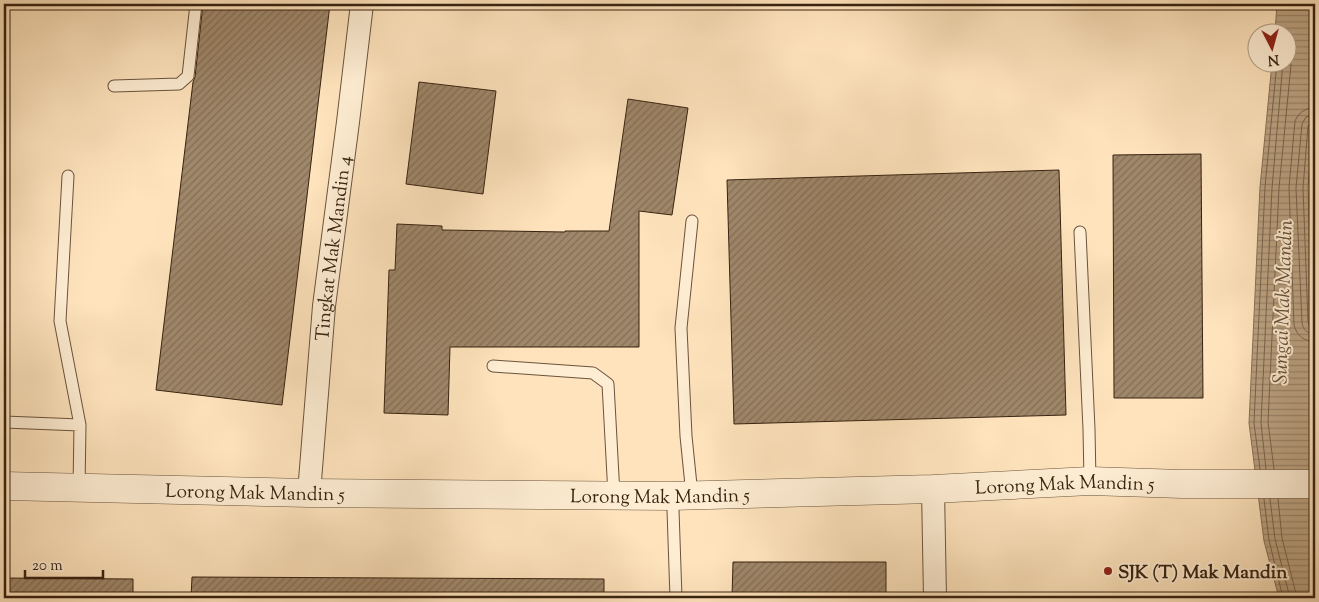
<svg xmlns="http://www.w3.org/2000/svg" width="1319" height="602" font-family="'Sorts Mill Goudy',serif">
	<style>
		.water { fill: url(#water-rules); stroke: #876f55 }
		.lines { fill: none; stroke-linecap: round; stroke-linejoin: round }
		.shore { stroke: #7a624a; stroke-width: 1 }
		.building { fill: url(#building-hatch); stroke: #382311 }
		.service-casing { stroke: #6a533c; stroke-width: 13 }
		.minor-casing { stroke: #6a533c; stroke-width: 24 }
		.tertiary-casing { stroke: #6a533c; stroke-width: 29 }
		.service { stroke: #feedd3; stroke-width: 11 }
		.minor { stroke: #feedd3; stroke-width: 22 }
		.tertiary { stroke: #feedd3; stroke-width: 28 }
		.poi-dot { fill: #8f2418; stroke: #feedd3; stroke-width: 2 }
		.labels { text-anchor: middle; stroke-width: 4; stroke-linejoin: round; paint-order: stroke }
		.street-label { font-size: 19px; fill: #382311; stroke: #feedd3 }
		.poi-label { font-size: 19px; font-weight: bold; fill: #382311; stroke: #feedd3; text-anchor: start }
		.water-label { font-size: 20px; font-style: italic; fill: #664f39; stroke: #feedd3 }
	</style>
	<defs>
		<pattern id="water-rules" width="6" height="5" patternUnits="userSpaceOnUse" patternTransform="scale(1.25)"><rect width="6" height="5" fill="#bba282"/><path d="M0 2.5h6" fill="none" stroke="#998469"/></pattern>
		<pattern id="building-hatch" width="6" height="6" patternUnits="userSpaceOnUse" patternTransform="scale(1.25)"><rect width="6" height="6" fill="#9f876a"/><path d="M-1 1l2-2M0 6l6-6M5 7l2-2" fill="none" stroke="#836e56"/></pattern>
	</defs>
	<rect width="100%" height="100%" fill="#fee3bc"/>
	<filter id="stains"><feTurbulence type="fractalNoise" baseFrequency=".004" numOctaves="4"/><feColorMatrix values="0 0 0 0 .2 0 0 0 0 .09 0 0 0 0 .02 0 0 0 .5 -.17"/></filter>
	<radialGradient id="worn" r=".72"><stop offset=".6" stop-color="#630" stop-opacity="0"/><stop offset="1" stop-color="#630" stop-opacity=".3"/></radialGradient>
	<path class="water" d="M 1277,4 L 1315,4 L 1315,100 L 1308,188 L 1315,386 L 1315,598 L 1279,598 L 1264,541 L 1249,423 L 1260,187 L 1272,63 L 1286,62 L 1286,32 L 1275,32 Z"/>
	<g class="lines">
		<path class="shore" d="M 1315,107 C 1306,108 1299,112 1295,121 L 1289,187 L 1294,325 C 1297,336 1304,341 1315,342
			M 1315,115 L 1306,117 L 1302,124 L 1296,188 L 1302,323 C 1303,330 1308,334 1315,334
			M 1315,121 L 1311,122 L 1308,126 L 1303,188 L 1308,322 L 1310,327 L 1315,328
			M 1260,469 L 1254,423 L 1265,187 L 1277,62
			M 1266,469 L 1261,423 L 1272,188 L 1283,62
			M 1274,469 L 1268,422 L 1279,188 L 1291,65 L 1289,57 L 1286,52
			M 1264,499 L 1269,540 L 1283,598
			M 1270,499 L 1275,539 L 1290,598
			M 1278,499 L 1282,538 L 1297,598"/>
	</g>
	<path class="building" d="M 203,4 L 330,4 L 282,405 L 156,390 L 193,82 L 195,77 Z
		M 419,82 L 496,91 L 483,194 L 406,184 Z
		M 628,99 L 688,108 L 672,215 L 639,211 L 639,347 L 450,347 L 448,415 L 384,413 L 389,270 L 395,270 L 397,224 L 442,226 L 442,230 L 565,232 L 565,231 L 609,231 Z
		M 1201,154 L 1203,398 L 1114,398 L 1113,155 Z
		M 1059,170 L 1066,415 L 734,424 L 727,180 Z
		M 733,562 L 886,562 L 886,598 L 732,598 Z
		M 192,577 L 604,579 L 604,598 L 191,598 Z
		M 4,578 L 133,579 L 133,598 L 4,598 Z"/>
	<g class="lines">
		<defs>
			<path id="service" d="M 114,86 L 179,84 L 188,76 L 196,4
				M 68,176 L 60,321 L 80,425 L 79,488
				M 1080,232 L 1089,429 L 1090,481
				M 493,366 L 593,373 L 608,384 L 614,495
				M 4,422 L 80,425
				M 692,495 L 686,436 L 681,328 L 692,221
				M 671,496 L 673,510 L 676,598"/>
			<g id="minor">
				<path d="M 933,489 L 935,598"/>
				<path id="s1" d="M 309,493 L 324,306 L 348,122 L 362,4"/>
			</g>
			<g id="tertiary">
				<path id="s2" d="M 4,486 L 309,493 L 671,496 L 933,489 L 1090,481 L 1182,484 L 1315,484"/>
			</g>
		</defs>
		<use href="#service" class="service-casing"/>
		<use href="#minor" class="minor-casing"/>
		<use href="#tertiary" class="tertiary-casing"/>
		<use href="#service" class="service"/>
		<use href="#minor" class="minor"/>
		<use href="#tertiary" class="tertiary"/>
	</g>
	<circle class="poi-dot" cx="1108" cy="571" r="5"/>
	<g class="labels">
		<g class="street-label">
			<text dy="7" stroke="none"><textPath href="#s1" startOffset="246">Tingkat Mak Mandin 4</textPath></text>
			<text dy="7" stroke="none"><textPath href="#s2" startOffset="1061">Lorong Mak Mandin 5</textPath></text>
			<text dy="7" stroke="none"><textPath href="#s2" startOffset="251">Lorong Mak Mandin 5</textPath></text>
			<text dy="7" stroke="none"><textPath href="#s2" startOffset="656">Lorong Mak Mandin 5</textPath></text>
		</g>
		<g class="poi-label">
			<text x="1118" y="578">SJK (T) Mak Mandin</text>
		</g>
		<g class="water-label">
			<text transform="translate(1282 302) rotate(-88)" y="7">Sungai Mak Mandin</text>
		</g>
	</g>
	<rect width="1319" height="602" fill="none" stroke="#fee3bc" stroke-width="20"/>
	<rect x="5" y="5" width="1309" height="592" fill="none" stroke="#382311" stroke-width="2.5"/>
	<rect x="10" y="10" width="1299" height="582" fill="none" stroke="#382311"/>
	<g transform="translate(1272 48) rotate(174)"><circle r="24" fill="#feedd3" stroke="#af9c85"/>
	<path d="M0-4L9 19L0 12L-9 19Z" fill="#8f2418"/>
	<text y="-8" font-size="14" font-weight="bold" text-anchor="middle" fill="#382311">N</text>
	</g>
	<path d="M25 570v8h78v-8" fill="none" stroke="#382311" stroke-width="2.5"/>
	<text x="32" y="570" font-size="15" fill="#382311" stroke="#feedd3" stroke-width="4" paint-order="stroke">20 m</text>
	<rect width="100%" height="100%" filter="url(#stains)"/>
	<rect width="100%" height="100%" fill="url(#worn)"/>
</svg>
